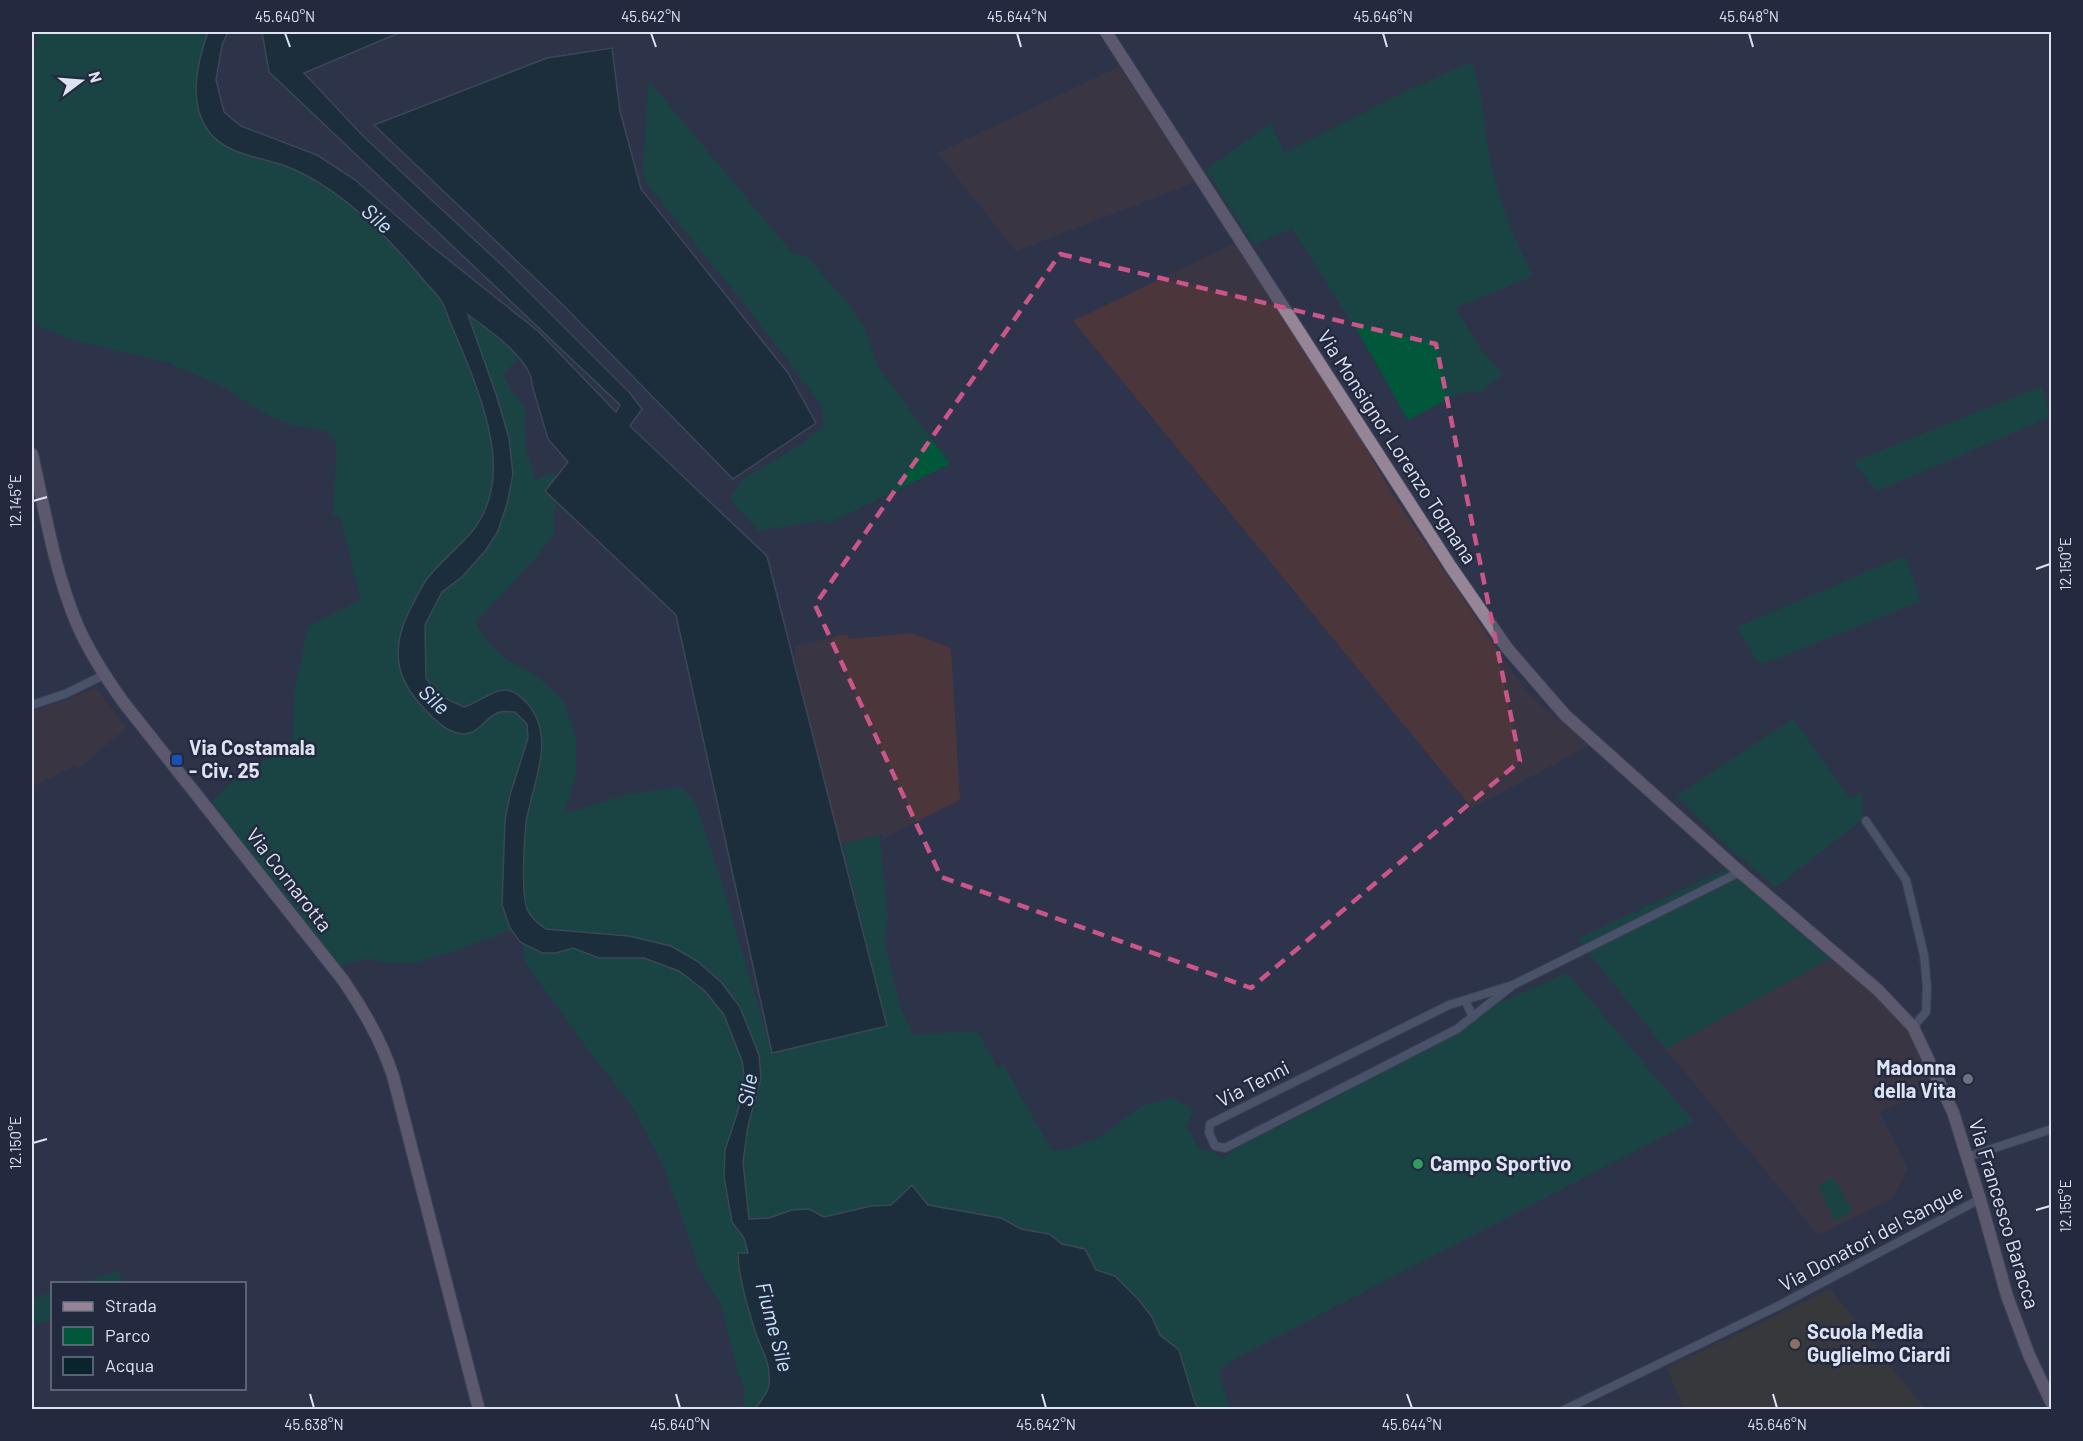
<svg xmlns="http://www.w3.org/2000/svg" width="2083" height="1441" font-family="Barlow,sans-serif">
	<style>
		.industrial { fill: #4b363b }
		.education { fill: #443c2b }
		.green { fill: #00573a }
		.water { fill: #08242c; stroke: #485d67; stroke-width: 1.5 }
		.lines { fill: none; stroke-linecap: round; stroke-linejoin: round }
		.street-casing { stroke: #494f63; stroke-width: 10 }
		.secondary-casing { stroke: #494f63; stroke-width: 14 }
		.street { stroke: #6d7690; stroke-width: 8 }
		.secondary { stroke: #968497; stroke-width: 12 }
		.marked { fill: none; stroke: #ca5588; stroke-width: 4.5; stroke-dasharray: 12 8; stroke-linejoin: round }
		.ticks { fill: none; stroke: #dee3f2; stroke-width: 2 }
		.transit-dot { fill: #1a4fb4; stroke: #232a40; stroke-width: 2 }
		.worship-dot { fill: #6b7280; stroke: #232a40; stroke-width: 2 }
		.leisure-dot { fill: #2e9e5b; stroke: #232a40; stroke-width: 2 }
		.education-dot { fill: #8d6e63; stroke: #232a40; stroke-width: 2 }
		.labels { text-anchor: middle; stroke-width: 5; stroke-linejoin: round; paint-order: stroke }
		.street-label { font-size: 20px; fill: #dee3f2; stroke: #232a40 }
		.poi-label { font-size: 20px; font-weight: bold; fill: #dee3f2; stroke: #232a40; text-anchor: start }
		.water-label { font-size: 21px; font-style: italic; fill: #c0eaf9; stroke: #232a40 }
		.neatline { fill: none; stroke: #dee3f2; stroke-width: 2 }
		.ticks-label { font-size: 15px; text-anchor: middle; fill: #dee3f2 }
	</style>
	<rect width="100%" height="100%" fill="#2d344b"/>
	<path class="industrial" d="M 1119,67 L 1195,182 L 1016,251 L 938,153 Z
		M 1235,243 L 1354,428 L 1394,496 L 1520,683 L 1544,708 L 1592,744 L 1472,808 L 1073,321 Z
		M 912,633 L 951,648 L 960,800 L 882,839 L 883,834 L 827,847 L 794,647 L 847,634 L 849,639 Z
		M 96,688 L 126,728 L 77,770 L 76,765 L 32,787 L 32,711 L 61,702 Z
		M 1833,957 L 1872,990 L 1907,1028 L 1936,1089 L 1879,1112 L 1908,1169 L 1892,1199 L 1818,1235 L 1666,1049 Z"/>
	<path class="education" d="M 1830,1289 L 1925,1409 L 1684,1409 L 1667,1368 Z"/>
	<path class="green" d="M 38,32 L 208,32 L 201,53 L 226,146 C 256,159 288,163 315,180 C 356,205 392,242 422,279 C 429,286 437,294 442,303 C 449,315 453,329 458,341 C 476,384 501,443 491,490 C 488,506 481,524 471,536 C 457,552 438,563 426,581 C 417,593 411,607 404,620 L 433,718 L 454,732 L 465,734 L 500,712 L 515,712 L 527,724 L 528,738 L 510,795 L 505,820 L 502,905 L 511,930 L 450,952 L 414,963 L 386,963 L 368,958 L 340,966 L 211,804 L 239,774 L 292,747 L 295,690 L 308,627 L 361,600 L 340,515 L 333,516 L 337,445 L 327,430 L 295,426 L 269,416 L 218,384 L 167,362 L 73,340 L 41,327 L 32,317 L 32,59 L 38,39 Z
		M 1471,62 C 1485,98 1484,139 1494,176 C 1503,211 1516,245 1533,276 L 1455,308 L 1482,351 L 1503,374 L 1478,394 L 1476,391 L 1459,393 L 1408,420 L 1361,337 L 1292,228 L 1254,245 L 1206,170 L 1271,123 L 1284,153 L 1400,94 Z
		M 649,81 L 791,252 L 806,256 L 843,297 L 864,327 L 878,367 L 950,464 L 825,525 L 824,520 L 758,531 L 730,498 L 742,480 L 806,441 L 824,425 L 821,404 L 747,307 L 645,182 L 643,164 Z
		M 468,314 L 519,356 L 503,375 L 511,391 L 525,408 L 526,449 L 536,480 L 552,473 L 561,479 L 554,515 L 554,534 L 534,560 L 475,622 L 488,643 L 507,660 L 533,673 L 563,701 L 576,737 L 576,774 L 564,814 L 629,794 L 682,787 L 696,804 L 723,887 L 772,1053 L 887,1026 L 843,844 L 879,835 L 888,918 L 884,942 L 900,1006 L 913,1035 L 977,1031 L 997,1067 L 1003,1064 L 1051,1150 L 1065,1150 L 1100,1137 L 1142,1106 L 1171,1098 L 1194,1110 L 1186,1128 L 1191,1132 L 1193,1139 L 1201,1150 L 1210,1150 L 1223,1160 L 1236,1148 L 1319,1106 L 1464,1027 L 1485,1009 L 1567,973 L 1693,1121 L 1236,1358 L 1220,1369 L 1220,1378 L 1230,1409 L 1199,1409 L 1195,1403 L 1179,1350 L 1160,1335 L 1152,1317 L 1138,1299 L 1115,1276 L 1096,1270 L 1085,1249 L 1062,1244 L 1049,1234 L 1021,1229 L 1001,1218 L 927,1205 L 871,1206 L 824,1217 C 797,1202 794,1212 769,1218 C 762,1219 756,1219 749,1220 L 743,1162 L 748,1126 L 761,1078 L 759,1055 L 740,1007 L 629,936 L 546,929 C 538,924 530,918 527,909 C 521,890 523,842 527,822 C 529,805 535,789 539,772 C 541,757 541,742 541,726 L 488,695 L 476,703 L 464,707 L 451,703 L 438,695 L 426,678 L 425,625 L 442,592 L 462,577 L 486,550 L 498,531 L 496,394 Z
		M 2042,386 L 2049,417 L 1877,491 L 1853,462 Z
		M 1905,556 L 1921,601 L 1762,664 L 1757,661 L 1737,627 Z
		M 1793,719 L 1850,799 L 1862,792 L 1863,819 L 1776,887 L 1730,849 L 1677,796 Z
		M 1728,868 L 1833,957 L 1666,1049 L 1578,939 Z
		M 523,943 L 532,949 L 556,953 L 573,948 L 599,958 L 644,958 L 679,971 L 705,991 L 724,1015 L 742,1061 L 745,1081 L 737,1114 L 732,1222 L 744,1238 L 748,1254 L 738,1253 L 738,1258 L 755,1332 L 762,1350 L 768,1359 L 769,1388 L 755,1409 L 743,1409 L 745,1392 L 736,1365 L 722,1306 L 700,1270 L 662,1162 L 632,1106 L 592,1055 L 525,962 Z
		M 1834,1177 L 1852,1211 L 1835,1221 L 1818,1186 Z
		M 119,1271 L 123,1283 L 80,1283 Z
		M 52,1292 L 52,1319 L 32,1326 L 32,1299 Z"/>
	<path class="water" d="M 208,32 L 228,32 L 222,45 L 216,80 L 224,112 L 241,126 L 317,155 L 354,179 L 430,245 L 539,332 L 616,412 L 620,405 L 269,72 L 262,32 L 401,32 L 304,73 L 365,138 L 506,269 L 630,393 L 642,409 L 630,426 L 767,556 L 887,1026 L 772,1053 L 676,615 L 545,491 L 568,462 L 548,439 L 532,385 C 533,361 487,328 468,315 L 496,394 L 509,438 L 513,474 L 507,504 L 498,531 L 486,550 L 462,577 L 442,592 L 425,625 L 426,678 L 438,695 L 464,707 C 478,703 493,689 506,690 C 515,690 522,698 528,704 C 557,739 532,784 526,823 C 524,843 521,890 527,909 C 531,918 538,924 546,929 L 629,936 L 671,946 L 697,961 L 721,982 L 740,1007 L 759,1055 L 761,1078 L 748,1126 L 743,1162 L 749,1219 L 769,1218 L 792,1210 L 809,1209 L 824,1217 L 871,1206 L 891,1205 L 912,1185 L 928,1205 L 1001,1218 L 1021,1229 L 1049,1234 L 1062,1244 L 1085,1249 L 1096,1270 L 1115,1276 L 1138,1299 L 1152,1317 L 1160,1335 L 1179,1350 L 1195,1403 L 1199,1409 L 755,1409 C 760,1402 768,1393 769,1385 C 771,1360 762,1353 755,1331 C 748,1309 738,1276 738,1253 L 748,1253 L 744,1238 L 732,1222 L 724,1177 L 725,1150 L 737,1114 L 745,1081 L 742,1061 L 724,1015 L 705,991 L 679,971 L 644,958 L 599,958 L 573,948 L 556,953 L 542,953 L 520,942 L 510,928 L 502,905 L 505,820 L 510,795 L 528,738 L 527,724 L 515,712 C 511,712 504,711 500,712 C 487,715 479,734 464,734 C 447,734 431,717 421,705 C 389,671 394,637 415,600 C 419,593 422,585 427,579 C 453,545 481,537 491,491 C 499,455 486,412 473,378 C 467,362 460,345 453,329 C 449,321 447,311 442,302 C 437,293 427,285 421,277 C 387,236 341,190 293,169 C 266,157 229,157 210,133 C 187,104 197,63 208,32 Z
		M 612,48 L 620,111 L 641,189 L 788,373 L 816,423 L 733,479 L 564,306 L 374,125 L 547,58 Z"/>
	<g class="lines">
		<defs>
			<path id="street" d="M 32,705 L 65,694 L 104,675
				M 1866,821 L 1906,880 L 1924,955 L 1927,987 L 1926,1012 L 1913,1027
				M 1513,985 L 1457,1029 L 1225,1148 L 1215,1146 L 1209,1133 L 1210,1124 L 1449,1005 L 1513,985 L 1740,872
				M 1465,1000 L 1473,1017
				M 1967,1157 L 2052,1129
				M 1564,1410 L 1778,1306 L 1980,1199"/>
			<path id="secondary" d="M 1106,32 L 1451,567 L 1507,648 L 1565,715 L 1740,872 L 1878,990 L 1913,1027 L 1953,1112 L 1980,1199 L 2007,1296 L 2029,1355 L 2052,1404
				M 32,454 C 45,510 54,570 77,624 C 89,652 106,678 124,703 L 343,980 C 364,1011 381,1040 393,1076 L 479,1410"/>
		</defs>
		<use href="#street" class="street-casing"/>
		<use href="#secondary" class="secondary-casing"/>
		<use href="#street" class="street"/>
		<use href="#secondary" class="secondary"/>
	</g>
	<path d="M0 0H2083V1441H0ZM 1060,254 L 1436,344 L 1520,761 L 1251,988 L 941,877 L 815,605 Z" fill="#2d344b" fill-opacity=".55" fill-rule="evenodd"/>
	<path class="marked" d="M 1060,254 L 1436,344 L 1520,761 L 1251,988 L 941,877 L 815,605 Z"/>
	<path class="ticks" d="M 285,33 L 290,47M 651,33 L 656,47M 1017,33 L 1021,47M 1383,33 L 1387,47M 1749,33 L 1753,47M 33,501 L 47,497M 2036,569 L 2050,564M 33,1143 L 47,1139M 2036,1210 L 2050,1206M 310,1394 L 314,1408M 676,1394 L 680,1408M 1042,1394 L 1046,1408M 1407,1394 L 1412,1408M 1773,1394 L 1777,1408"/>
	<rect class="transit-dot" x="171" y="754" width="12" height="12" rx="3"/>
	<circle class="worship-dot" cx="1968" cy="1079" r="6"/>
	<circle class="leisure-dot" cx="1418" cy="1164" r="6"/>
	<circle class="education-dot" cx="1795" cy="1344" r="6"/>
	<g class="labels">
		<g class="street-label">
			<text transform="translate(1397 447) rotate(57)" y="7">Via Monsignor Lorenzo Tognana</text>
			<text transform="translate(289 880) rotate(52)" y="7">Via Cornarotta</text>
			<text transform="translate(1253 1084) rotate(-27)" y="7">Via Tenni</text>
			<text transform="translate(2004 1214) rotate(73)" y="7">Via Francesco Baracca</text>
			<text transform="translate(1871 1238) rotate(-28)" y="7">Via Donatori del Sangue</text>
		</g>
		<g class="poi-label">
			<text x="189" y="755">Via Costamala<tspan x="189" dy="23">- Civ. 25</tspan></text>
			<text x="1956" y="1075" text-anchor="end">Madonna<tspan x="1956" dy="23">della Vita</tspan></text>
			<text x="1430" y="1171">Campo Sportivo</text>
			<text x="1807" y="1339">Scuola Media<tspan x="1807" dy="23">Guglielmo Ciardi</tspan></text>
		</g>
		<g class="water-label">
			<text transform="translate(377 219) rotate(41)" y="7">Sile</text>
			<text transform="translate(434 700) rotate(43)" y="7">Sile</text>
			<text transform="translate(748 1090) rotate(-80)" y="7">Sile</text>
			<text transform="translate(774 1327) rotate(75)" y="7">Fiume Sile</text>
		</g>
	</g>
	<rect width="2083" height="1441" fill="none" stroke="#232a40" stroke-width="66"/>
	<rect x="51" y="1282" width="195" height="108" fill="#232a40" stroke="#6e7487" stroke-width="1.5"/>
	<rect x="63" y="1302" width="30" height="9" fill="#968497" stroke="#6e7487" stroke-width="1.5"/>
	<text x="105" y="1312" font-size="18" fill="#dee3f2">Strada</text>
	<rect x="63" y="1327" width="30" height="18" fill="#00573a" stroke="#6e7487" stroke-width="1.5"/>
	<text x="105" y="1342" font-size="18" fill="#dee3f2">Parco</text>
	<rect x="63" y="1357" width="30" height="18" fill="#08242c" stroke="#6e7487" stroke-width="1.5"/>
	<text x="105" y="1372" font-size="18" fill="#dee3f2">Acqua</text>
	<g transform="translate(81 81) rotate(74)" stroke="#232a40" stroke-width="4.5" paint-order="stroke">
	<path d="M0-4.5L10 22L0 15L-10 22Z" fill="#dee3f2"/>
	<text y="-9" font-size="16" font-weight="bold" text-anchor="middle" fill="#dee3f2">N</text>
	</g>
	<rect x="33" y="33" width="2017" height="1375" class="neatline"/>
	<g class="ticks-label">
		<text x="285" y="22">45.640°N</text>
		<text x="651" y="22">45.642°N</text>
		<text x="1017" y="22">45.644°N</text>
		<text x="1383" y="22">45.646°N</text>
		<text x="1749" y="22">45.648°N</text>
		<text transform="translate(16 501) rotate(-90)" y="5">12.145°E</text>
		<text transform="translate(2066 564) rotate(-90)" y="5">12.150°E</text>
		<text transform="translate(16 1143) rotate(-90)" y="5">12.150°E</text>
		<text transform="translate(2066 1206) rotate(-90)" y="5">12.155°E</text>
		<text x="314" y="1430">45.638°N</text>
		<text x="680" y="1430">45.640°N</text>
		<text x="1046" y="1430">45.642°N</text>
		<text x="1412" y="1430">45.644°N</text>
		<text x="1777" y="1430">45.646°N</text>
	</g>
</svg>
